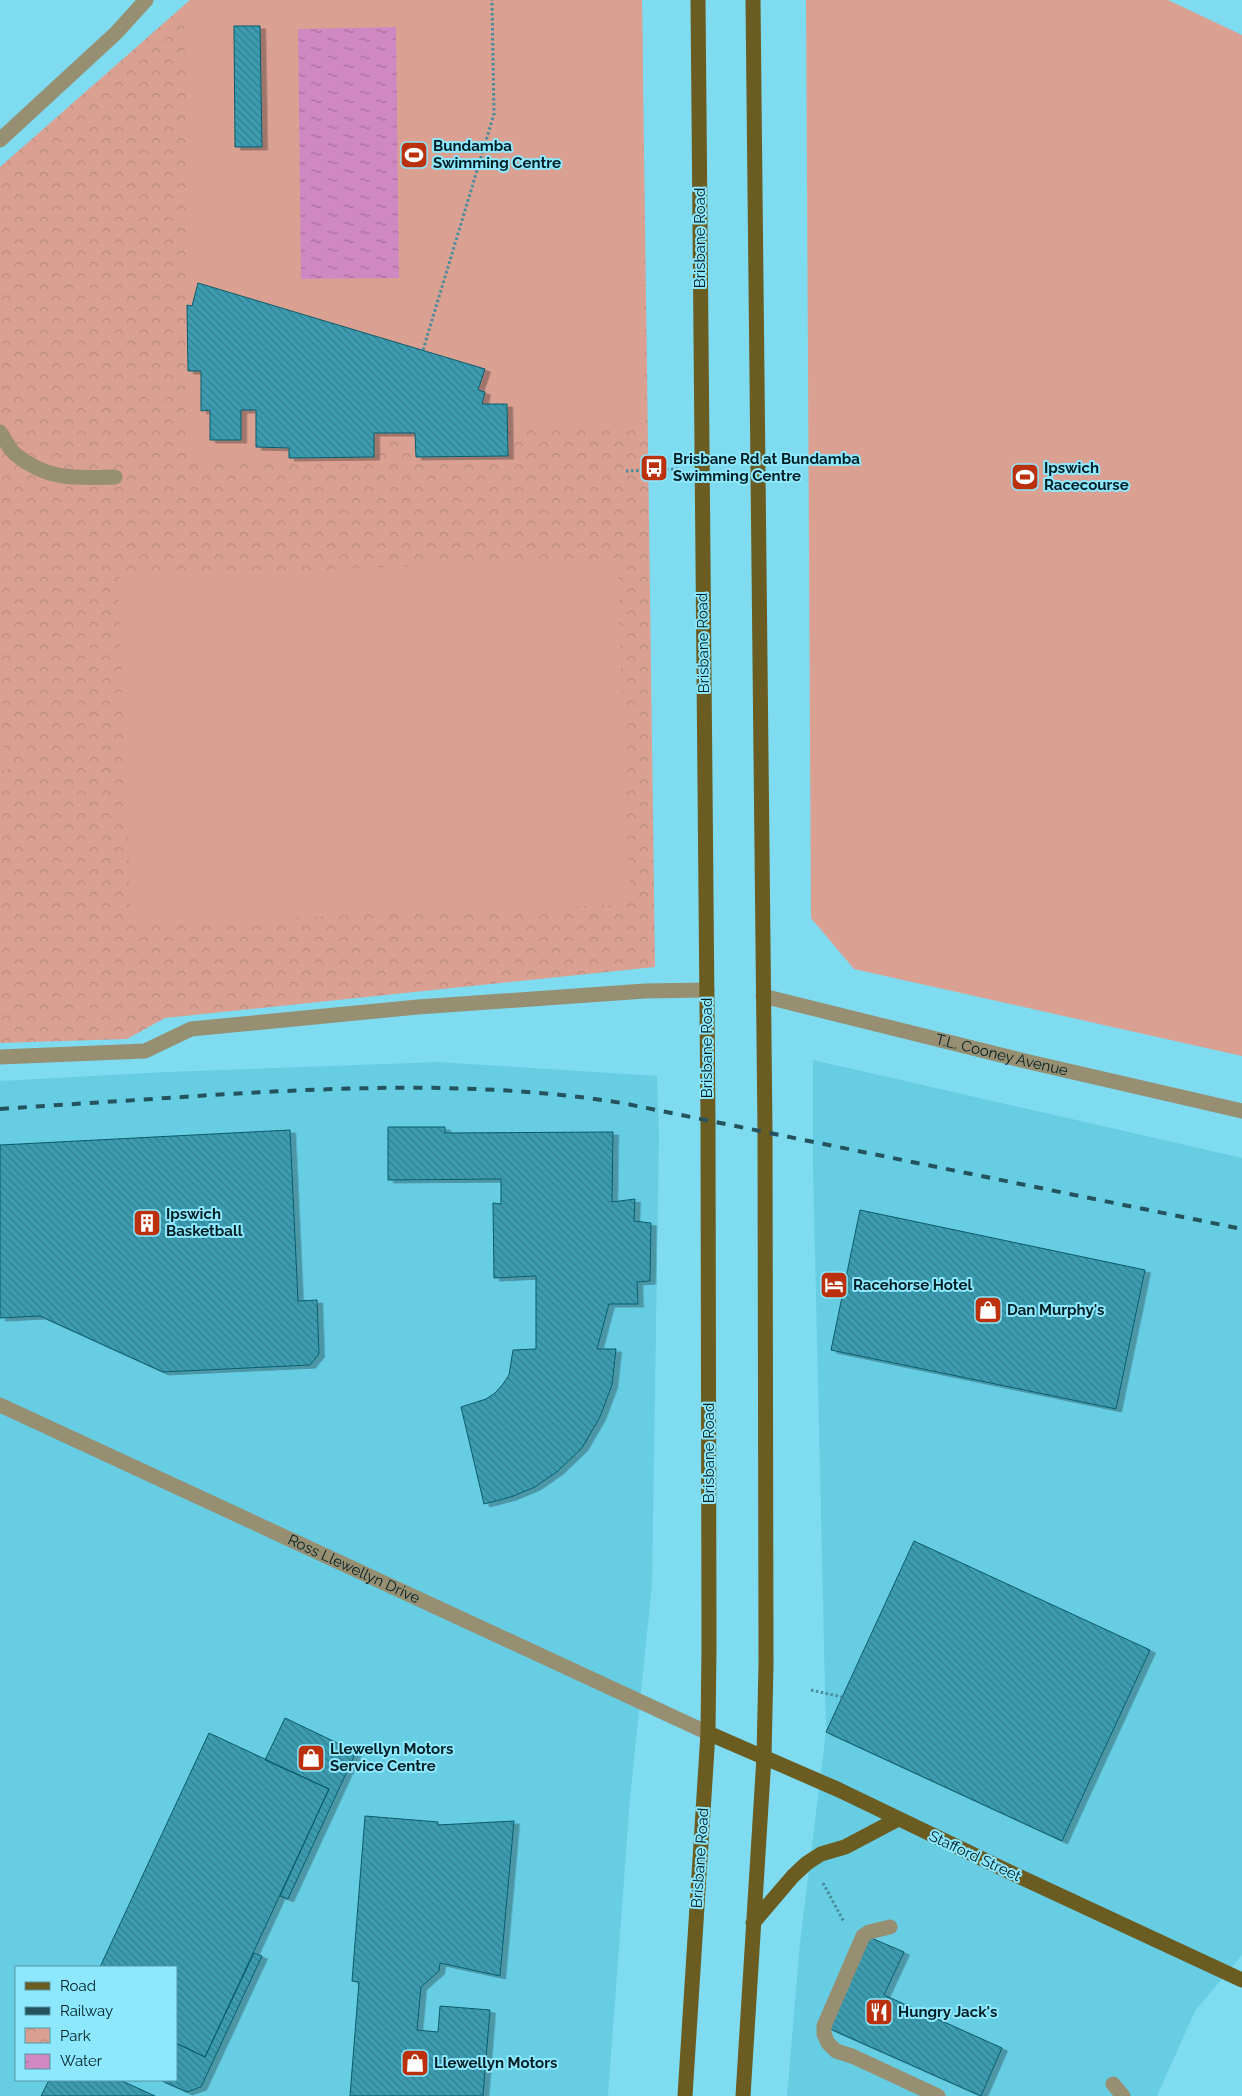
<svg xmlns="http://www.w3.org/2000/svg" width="1242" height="2096" font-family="Raleway,sans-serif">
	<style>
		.built { fill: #67cde3; fill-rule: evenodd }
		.park { fill: url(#park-crowns) }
		.pitch { fill: #daa193 }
		.water { fill: url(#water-ripples) }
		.building { fill: url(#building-back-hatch); stroke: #0b5c6a; filter: url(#shadow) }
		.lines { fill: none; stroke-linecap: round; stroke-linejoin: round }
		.path { stroke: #4a8c9b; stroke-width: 3; stroke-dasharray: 2.5 2.5; stroke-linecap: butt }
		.minor { stroke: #978f72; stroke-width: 15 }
		.major { stroke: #6b5c22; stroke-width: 15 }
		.rail { stroke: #24535d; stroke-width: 4; stroke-dasharray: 9 9; stroke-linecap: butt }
		.labels { text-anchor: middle; stroke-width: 4; stroke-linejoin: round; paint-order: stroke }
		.poi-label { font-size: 15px; font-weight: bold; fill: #011e24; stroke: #8de8fd; text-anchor: start }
		.street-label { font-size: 15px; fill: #011e24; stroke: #8de8fd }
	</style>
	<defs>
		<pattern id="park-crowns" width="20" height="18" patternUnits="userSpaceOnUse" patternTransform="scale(1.25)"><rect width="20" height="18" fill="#daa193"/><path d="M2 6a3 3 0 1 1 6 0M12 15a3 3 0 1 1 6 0" fill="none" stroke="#b98a7f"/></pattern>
		<pattern id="water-ripples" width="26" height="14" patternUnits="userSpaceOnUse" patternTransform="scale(1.25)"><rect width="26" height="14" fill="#cf88c1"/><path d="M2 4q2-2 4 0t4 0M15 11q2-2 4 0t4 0" fill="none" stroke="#a66f9d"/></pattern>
		<pattern id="building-back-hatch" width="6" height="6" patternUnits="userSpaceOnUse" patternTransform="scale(1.25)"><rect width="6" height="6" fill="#3d9cb0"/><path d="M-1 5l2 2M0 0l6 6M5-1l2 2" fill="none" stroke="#317f8f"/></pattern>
		<filter id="shadow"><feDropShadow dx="5.5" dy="3" stdDeviation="0" flood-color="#0004"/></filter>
	</defs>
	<rect width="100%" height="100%" fill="#7fdbf0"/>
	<path class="built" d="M 813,1060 L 1242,1158 L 1242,1955 L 1195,2011 L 1157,2096 L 787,2096 L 800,1943 L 826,1732 L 813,1167 Z
		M 438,1062 L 657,1076 L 659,1134 L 652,1585 L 630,1798 L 608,2096 L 0,2096 L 0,1081 L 167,1072 ZM 16,1967 L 176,1967 L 176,2080 L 16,2080 Z"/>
	<path class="park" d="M 190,0 L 642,0 L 655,967 L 165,1018 L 127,1039 L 0,1043 L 0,167 Z"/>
	<path class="pitch" d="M 190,0 L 642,0 L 645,423 L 508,428 L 508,456 L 416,457 L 415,433 L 375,433 L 374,457 L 189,458 L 184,6 Z
		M 806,0 L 1168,0 L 1242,35 L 1242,1056 L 854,969 L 811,918 Z
		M 617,558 L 630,904 L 131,924 L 118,578 Z
		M 0,731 L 9,769 L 0,771 Z"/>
	<path class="water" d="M 396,27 L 399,278 L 301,279 L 298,29 Z"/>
	<path class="building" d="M 234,26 L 260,26 L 262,147 L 235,147 Z
		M 198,283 L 485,369 L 478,390 L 485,392 L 482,404 L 507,404 L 508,456 L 416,457 L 415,433 L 374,433 L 374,457 L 289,458 L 289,448 L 256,447 L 256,410 L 241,410 L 241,440 L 210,440 L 210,410 L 201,411 L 201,371 L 188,371 L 187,305 L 192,306 Z
		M 388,1127 L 445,1127 L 445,1133 L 613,1132 L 612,1202 L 635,1199 L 634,1221 L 651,1223 L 650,1281 L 637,1282 L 638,1304 L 609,1304 L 597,1349 L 616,1349 L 612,1385 L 600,1417 L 582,1448 L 558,1471 L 535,1487 L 511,1497 L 484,1504 L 461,1407 L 486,1399 L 495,1393 L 503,1384 L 509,1375 L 513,1350 L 536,1349 L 536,1276 L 494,1278 L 493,1203 L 501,1204 L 501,1179 L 388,1180 Z
		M 290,1130 L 298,1301 L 317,1300 L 319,1354 L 310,1365 L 163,1372 L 40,1316 L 0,1318 L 0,1145 Z
		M 860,1210 L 1145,1270 L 1116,1409 L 831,1350 Z
		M 914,1541 L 1150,1650 L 1062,1841 L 826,1732 Z
		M 285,1718 L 356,1752 L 288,1899 L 280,1896 L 329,1789 L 265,1760 Z
		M 209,1733 L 329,1789 L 205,2057 L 176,2043 L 176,1967 L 100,1967 Z
		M 365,1816 L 438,1822 L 438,1825 L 514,1821 L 500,1976 L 440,1963 L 439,1971 L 421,1987 L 417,2030 L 438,2032 L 440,2006 L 490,2010 L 483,2096 L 350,2096 L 359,1982 L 352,1981 Z
		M 869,1937 L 904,1952 L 884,1995 L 1002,2048 L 981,2096 L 828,2028 Z
		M 254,1953 L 262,1956 L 201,2087 L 187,2092 L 160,2080 L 176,2080 L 176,2043 L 205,2057 Z
		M 49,2080 L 120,2080 L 155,2096 L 41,2096 Z"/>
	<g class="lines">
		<path class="path" d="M 423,350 L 494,114 L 492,0
			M 626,471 L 678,469
			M 811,1690 L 842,1697
			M 823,1883 L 844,1922"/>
		<g class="minor">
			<path d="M 0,140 L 116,33 L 146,0"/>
			<path d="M 0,432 C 5,439 9,449 15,454 C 48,481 76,478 115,477"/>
			<path id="s1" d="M 763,996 L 1025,1061 L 1242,1111"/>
			<path d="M 0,1057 L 145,1051 L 191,1029 L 418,1007 L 645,991 L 707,990"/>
			<path id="s2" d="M 0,1405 L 708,1733"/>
			<path d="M 890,1927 L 869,1932 L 863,1936 L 824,2026 L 824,2034 L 828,2043 L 836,2051 L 852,2056 L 938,2096"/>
			<path d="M 1113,2084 L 1123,2096"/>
		</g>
		<path class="major" d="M 708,1733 L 837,1789 L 1016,1875 L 1242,1980
			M 753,1923 L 793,1876 L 807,1863 L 821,1854 L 845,1847 L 898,1819
			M 685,2096 L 708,1733 L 709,1646 L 708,1120 L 698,0
			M 743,2096 L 764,1757 L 766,1664 L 765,1132 L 753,0"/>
		<path class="rail" d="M 0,1109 C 70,1104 141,1100 211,1095 C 348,1087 485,1081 622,1103 L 1242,1229"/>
	</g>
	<defs>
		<symbol id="stadium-square" viewBox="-11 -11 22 22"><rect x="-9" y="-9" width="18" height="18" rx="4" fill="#bb310d" stroke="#8de8fd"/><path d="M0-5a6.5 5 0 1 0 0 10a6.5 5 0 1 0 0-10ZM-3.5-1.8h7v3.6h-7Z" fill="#fff"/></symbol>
		<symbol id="bus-square" viewBox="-11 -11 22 22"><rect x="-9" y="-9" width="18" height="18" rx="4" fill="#bb310d" stroke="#8de8fd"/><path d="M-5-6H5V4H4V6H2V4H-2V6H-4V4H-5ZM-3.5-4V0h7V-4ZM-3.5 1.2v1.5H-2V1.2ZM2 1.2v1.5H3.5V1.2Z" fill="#fff"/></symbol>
		<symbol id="building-square" viewBox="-11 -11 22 22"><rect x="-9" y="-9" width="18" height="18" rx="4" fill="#bb310d" stroke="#8de8fd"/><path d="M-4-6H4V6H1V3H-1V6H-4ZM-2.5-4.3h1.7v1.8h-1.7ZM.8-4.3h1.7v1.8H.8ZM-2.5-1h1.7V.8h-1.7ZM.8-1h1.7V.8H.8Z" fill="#fff"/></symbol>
		<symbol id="hotel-square" viewBox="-11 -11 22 22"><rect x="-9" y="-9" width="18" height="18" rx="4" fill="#bb310d" stroke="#8de8fd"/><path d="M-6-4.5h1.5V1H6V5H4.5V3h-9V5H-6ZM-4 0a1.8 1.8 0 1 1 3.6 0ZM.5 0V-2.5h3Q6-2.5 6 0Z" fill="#fff"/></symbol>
		<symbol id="shop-square" viewBox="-11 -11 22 22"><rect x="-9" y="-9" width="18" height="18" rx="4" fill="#bb310d" stroke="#8de8fd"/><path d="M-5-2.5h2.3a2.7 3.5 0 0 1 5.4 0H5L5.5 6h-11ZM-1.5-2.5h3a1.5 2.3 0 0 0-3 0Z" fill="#fff"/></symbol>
		<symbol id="restaurant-square" viewBox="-11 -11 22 22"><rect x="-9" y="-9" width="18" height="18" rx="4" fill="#bb310d" stroke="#8de8fd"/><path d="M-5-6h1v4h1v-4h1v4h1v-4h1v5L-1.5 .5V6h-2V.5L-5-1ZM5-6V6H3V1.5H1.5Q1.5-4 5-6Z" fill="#fff"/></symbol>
	</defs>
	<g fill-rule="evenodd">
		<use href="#stadium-square" x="398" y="139" width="32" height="32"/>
		<use href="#bus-square" x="638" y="452" width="32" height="32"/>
		<use href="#stadium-square" x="1009" y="461" width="32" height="32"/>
		<use href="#building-square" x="131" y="1207" width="32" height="32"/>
		<use href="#hotel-square" x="818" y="1269" width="32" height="32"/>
		<use href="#shop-square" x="972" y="1294" width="32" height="32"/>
		<use href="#shop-square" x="295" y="1742" width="32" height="32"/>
		<use href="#restaurant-square" x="863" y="1996" width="32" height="32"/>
		<use href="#shop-square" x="399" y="2047" width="32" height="32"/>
	</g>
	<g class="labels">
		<g class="poi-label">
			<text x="433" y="151">Bundamba<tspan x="433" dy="17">Swimming Centre</tspan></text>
			<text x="673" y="464">Brisbane Rd at Bundamba<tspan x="673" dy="17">Swimming Centre</tspan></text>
			<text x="1044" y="473">Ipswich<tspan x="1044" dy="17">Racecourse</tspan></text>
			<text x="166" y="1219">Ipswich<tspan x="166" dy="17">Basketball</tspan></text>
			<text x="853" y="1290">Racehorse Hotel</text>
			<text x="1007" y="1315">Dan Murphy's</text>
			<text x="330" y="1754">Llewellyn Motors<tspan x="330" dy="17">Service Centre</tspan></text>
			<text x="898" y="2017">Hungry Jack's</text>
			<text x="434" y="2068">Llewellyn Motors</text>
		</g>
		<g class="street-label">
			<text transform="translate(700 238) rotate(-90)" y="5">Brisbane Road</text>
			<text transform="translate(703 643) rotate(-91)" y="5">Brisbane Road</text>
			<text transform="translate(707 1048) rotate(-90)" y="5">Brisbane Road</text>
			<text dy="5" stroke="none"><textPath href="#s1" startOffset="246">T.L. Cooney Avenue</textPath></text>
			<text transform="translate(709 1453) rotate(-90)" y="5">Brisbane Road</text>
			<text dy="5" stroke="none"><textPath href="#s2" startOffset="390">Ross Llewellyn Drive</textPath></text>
			<text transform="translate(975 1856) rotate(25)" y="5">Stafford Street</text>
			<text transform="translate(700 1858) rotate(-86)" y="5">Brisbane Road</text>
		</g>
	</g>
	<rect x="15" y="1966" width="162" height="115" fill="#8de8fd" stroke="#5597a6"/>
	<rect x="25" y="1982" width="25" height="8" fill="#6b5c22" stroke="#5597a6"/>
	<text x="60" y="1991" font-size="15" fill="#011e24">Road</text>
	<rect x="25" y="2007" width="25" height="8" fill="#24535d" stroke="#5597a6"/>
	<text x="60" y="2016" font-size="15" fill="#011e24">Railway</text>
	<rect x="25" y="2028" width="25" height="15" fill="url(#park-crowns)" stroke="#5597a6"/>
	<text x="60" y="2041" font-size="15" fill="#011e24">Park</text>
	<rect x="25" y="2054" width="25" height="15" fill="url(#water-ripples)" stroke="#5597a6"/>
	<text x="60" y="2066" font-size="15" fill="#011e24">Water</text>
</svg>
